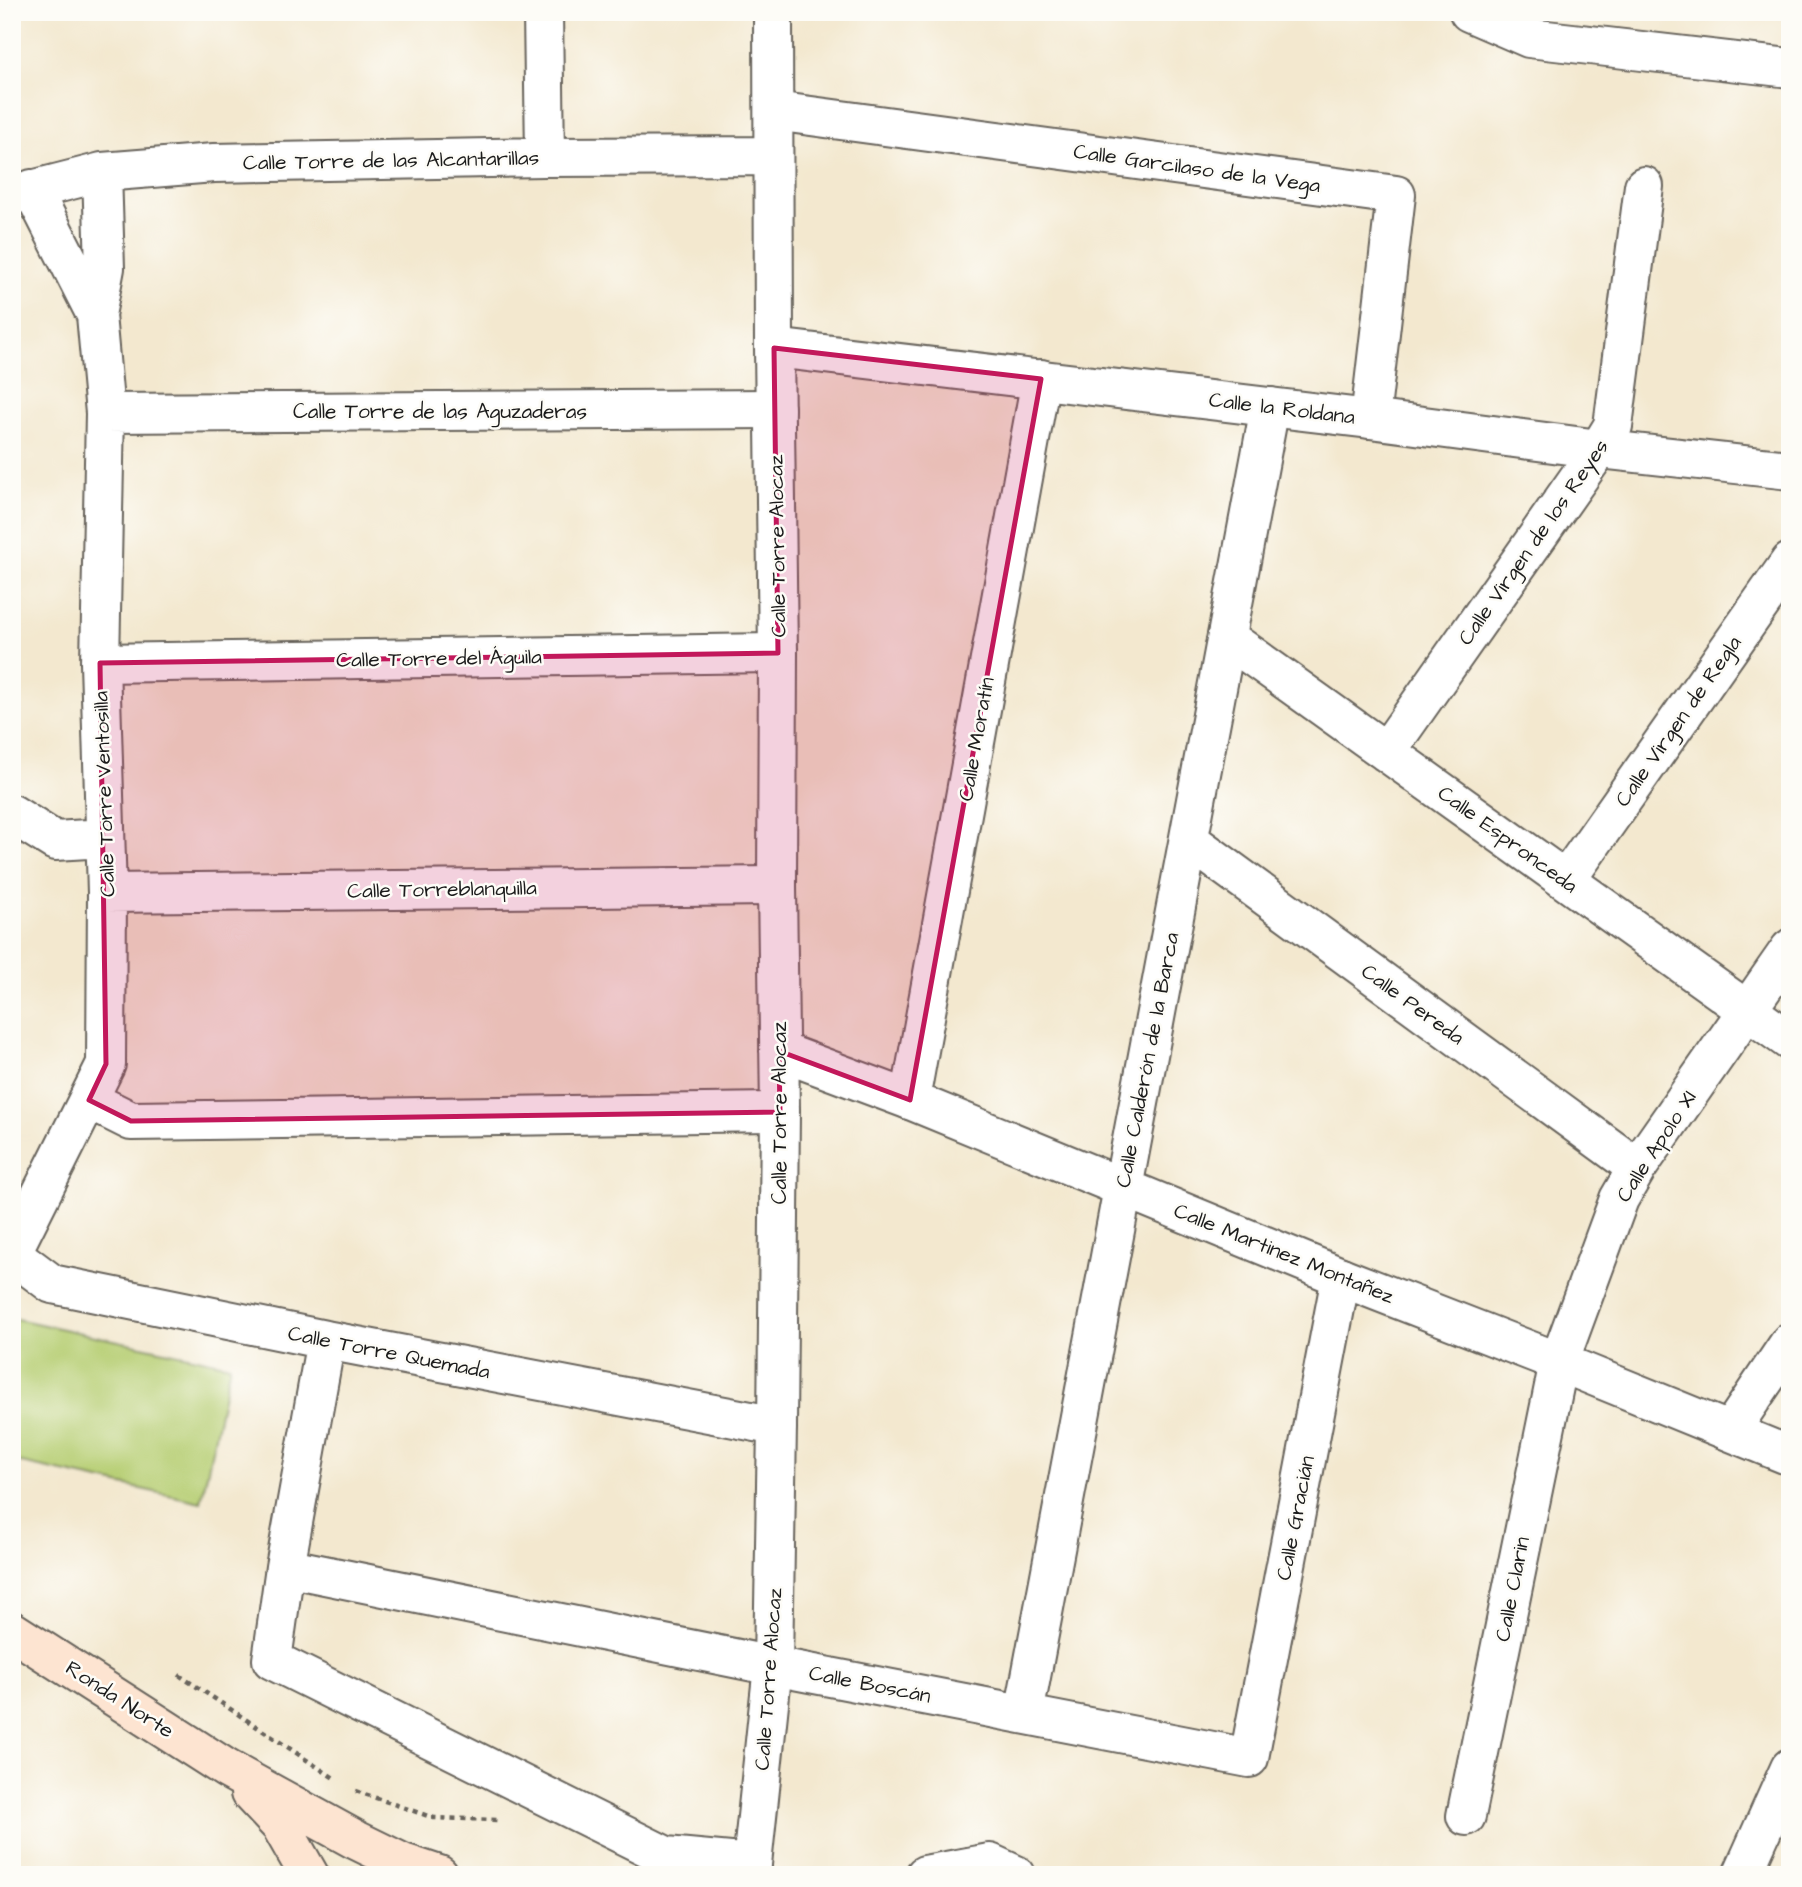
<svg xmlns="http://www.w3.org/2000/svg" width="1802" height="1887" font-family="'Architects Daughter',sans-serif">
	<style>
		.green { fill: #b6ce72; stroke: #697547; stroke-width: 2 }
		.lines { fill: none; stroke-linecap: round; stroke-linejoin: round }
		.minor-casing { stroke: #67635b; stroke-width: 42 }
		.tertiary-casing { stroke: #67635b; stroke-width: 42 }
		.secondary-casing { stroke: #67635b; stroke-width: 42 }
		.path { stroke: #67635b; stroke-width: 4.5; stroke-dasharray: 5 5; stroke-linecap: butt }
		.minor { stroke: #fff; stroke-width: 38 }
		.tertiary { stroke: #fff; stroke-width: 38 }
		.secondary { stroke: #fde4d1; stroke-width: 38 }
		.marked { fill: #c2185b; fill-opacity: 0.2; stroke: #c2185b; stroke-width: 5; stroke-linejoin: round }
		.labels { text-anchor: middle; stroke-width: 5; stroke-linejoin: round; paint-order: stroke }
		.street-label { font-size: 21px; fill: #1c1c1c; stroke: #fdfcf7 }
	</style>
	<rect width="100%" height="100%" fill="#fdfcf7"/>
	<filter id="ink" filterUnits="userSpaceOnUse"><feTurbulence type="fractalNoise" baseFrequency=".0143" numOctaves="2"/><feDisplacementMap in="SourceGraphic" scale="14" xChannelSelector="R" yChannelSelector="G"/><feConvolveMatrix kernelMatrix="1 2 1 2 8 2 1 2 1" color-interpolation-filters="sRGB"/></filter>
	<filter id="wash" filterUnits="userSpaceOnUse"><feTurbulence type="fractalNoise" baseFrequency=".00686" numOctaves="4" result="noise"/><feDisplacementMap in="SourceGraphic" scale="28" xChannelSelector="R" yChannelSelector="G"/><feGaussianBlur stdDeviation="1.57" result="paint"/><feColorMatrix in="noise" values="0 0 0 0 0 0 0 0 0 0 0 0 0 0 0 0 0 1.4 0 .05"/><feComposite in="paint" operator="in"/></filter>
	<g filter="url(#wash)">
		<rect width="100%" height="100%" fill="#f3e8cf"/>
		<path class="green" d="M 12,1318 L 230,1365 L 201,1502 L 12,1461 Z"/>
	</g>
	<g filter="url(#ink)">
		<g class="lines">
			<defs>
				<path id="minor" d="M 543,12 L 545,157
					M 1469,12 L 1529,38 L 1790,68
					M 774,111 L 1396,195 L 1370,419
					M 32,189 L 96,315
					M 12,195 L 102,172 L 214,163 L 545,157 L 773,156
					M 105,413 L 775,409
					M 1227,638 L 1790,1041
					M 100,663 L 778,653
					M 1386,752 L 1599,449 L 1613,426 L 1644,186
					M 12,814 L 55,841 L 104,838
					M 1189,840 L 1637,1168
					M 1566,880 L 1790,562
					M 107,893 L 777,886
					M 89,1100 L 131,1121 L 780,1112
					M 910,1100 L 1041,379
					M 12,1252 L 106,1064 L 107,893 L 100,663 L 105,413 L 96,315 L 105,268 L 102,172
					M 12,1254 L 52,1284 L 326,1340 L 777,1426
					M 326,1340 L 285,1567 L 272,1660 L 666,1856 L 752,1864
					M 1730,1431 L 1790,1342
					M 285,1567 L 773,1666 L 1249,1758 L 1341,1277
					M 1024,1714 L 1270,407
					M 1466,1816 L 1559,1362 L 1619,1199 L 1637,1168 L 1790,949
					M 925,1875 L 990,1863 L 1016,1875"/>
				<path id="tertiary" d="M 774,348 L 1370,419 L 1599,449 L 1790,470
					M 779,1051 L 910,1100 L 1341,1277 L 1559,1362 L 1790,1456
					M 746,1875 L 752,1864 L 773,1666 L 777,1426 L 780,1112 L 777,886 L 778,653 L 774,348 L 773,12
					M 1742,1875 L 1790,1768"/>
				<path id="secondary" d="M 12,1631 L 227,1769 L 356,1840 L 403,1863 L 439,1875
					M 250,1793 L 281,1826 L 309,1875"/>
			</defs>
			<use href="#minor" class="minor-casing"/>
			<use href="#tertiary" class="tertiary-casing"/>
			<use href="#secondary" class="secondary-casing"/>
			<path class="path" d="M 179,1675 L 334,1778
				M 356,1791 L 434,1818 L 497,1820"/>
			<use href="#minor" class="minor"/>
			<use href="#tertiary" class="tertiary"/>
			<use href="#secondary" class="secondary"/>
		</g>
	</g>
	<path class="marked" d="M 774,348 L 1041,379 L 910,1100 L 779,1051 L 780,1112 L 131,1121 L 89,1100 L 106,1064 L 100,663 L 778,653 Z"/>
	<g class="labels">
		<g class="street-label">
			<text transform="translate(391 160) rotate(-1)" y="7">Calle Torre de las Alcantarillas</text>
			<text transform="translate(1197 168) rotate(8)" y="7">Calle Garcilaso de la Vega</text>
			<text transform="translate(1282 408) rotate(7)" y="7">Calle la Roldana</text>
			<text x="440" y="418">Calle Torre de las Aguzaderas</text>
			<text transform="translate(1533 542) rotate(-55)" y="7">Calle Virgen de los Reyes</text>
			<text transform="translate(777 546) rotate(-91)" y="7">Calle Torre Alocaz</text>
			<text transform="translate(439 658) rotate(-1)" y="7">Calle Torre del Águila</text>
			<text transform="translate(1678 721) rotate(-55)" y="7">Calle Virgen de Regla</text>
			<text transform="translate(976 739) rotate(-80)" y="7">Calle Moratín</text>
			<text transform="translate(104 794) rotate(-92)" y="7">Calle Torre Ventosilla</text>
			<text transform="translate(1508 839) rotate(36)" y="7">Calle Espronceda</text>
			<text transform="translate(442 889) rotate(-1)" y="7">Calle Torreblanquilla</text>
			<text transform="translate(1413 1004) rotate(36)" y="7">Calle Pereda</text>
			<text transform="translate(1147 1060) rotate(-79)" y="7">Calle Calderón de la Barca</text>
			<text transform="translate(779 1113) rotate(-90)" y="7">Calle Torre Alocaz</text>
			<text transform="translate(1656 1146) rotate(-57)" y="7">Calle Apolo XI</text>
			<text transform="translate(1284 1253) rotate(22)" y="7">Calle Martinez Montañez</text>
			<text transform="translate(389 1352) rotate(11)" y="7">Calle Torre Quemada</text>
			<text transform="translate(1295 1518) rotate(-79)" y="7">Calle Gracián</text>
			<text transform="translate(1512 1589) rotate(-79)" y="7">Calle Clarin</text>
			<text transform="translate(768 1679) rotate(-86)" y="7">Calle Torre Alocaz</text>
			<text transform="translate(870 1684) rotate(11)" y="7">Calle Boscán</text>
			<text transform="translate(120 1699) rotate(33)" y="7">Ronda Norte</text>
		</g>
	</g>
	<rect width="1802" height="1887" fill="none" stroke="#fdfcf7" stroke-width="42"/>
</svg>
